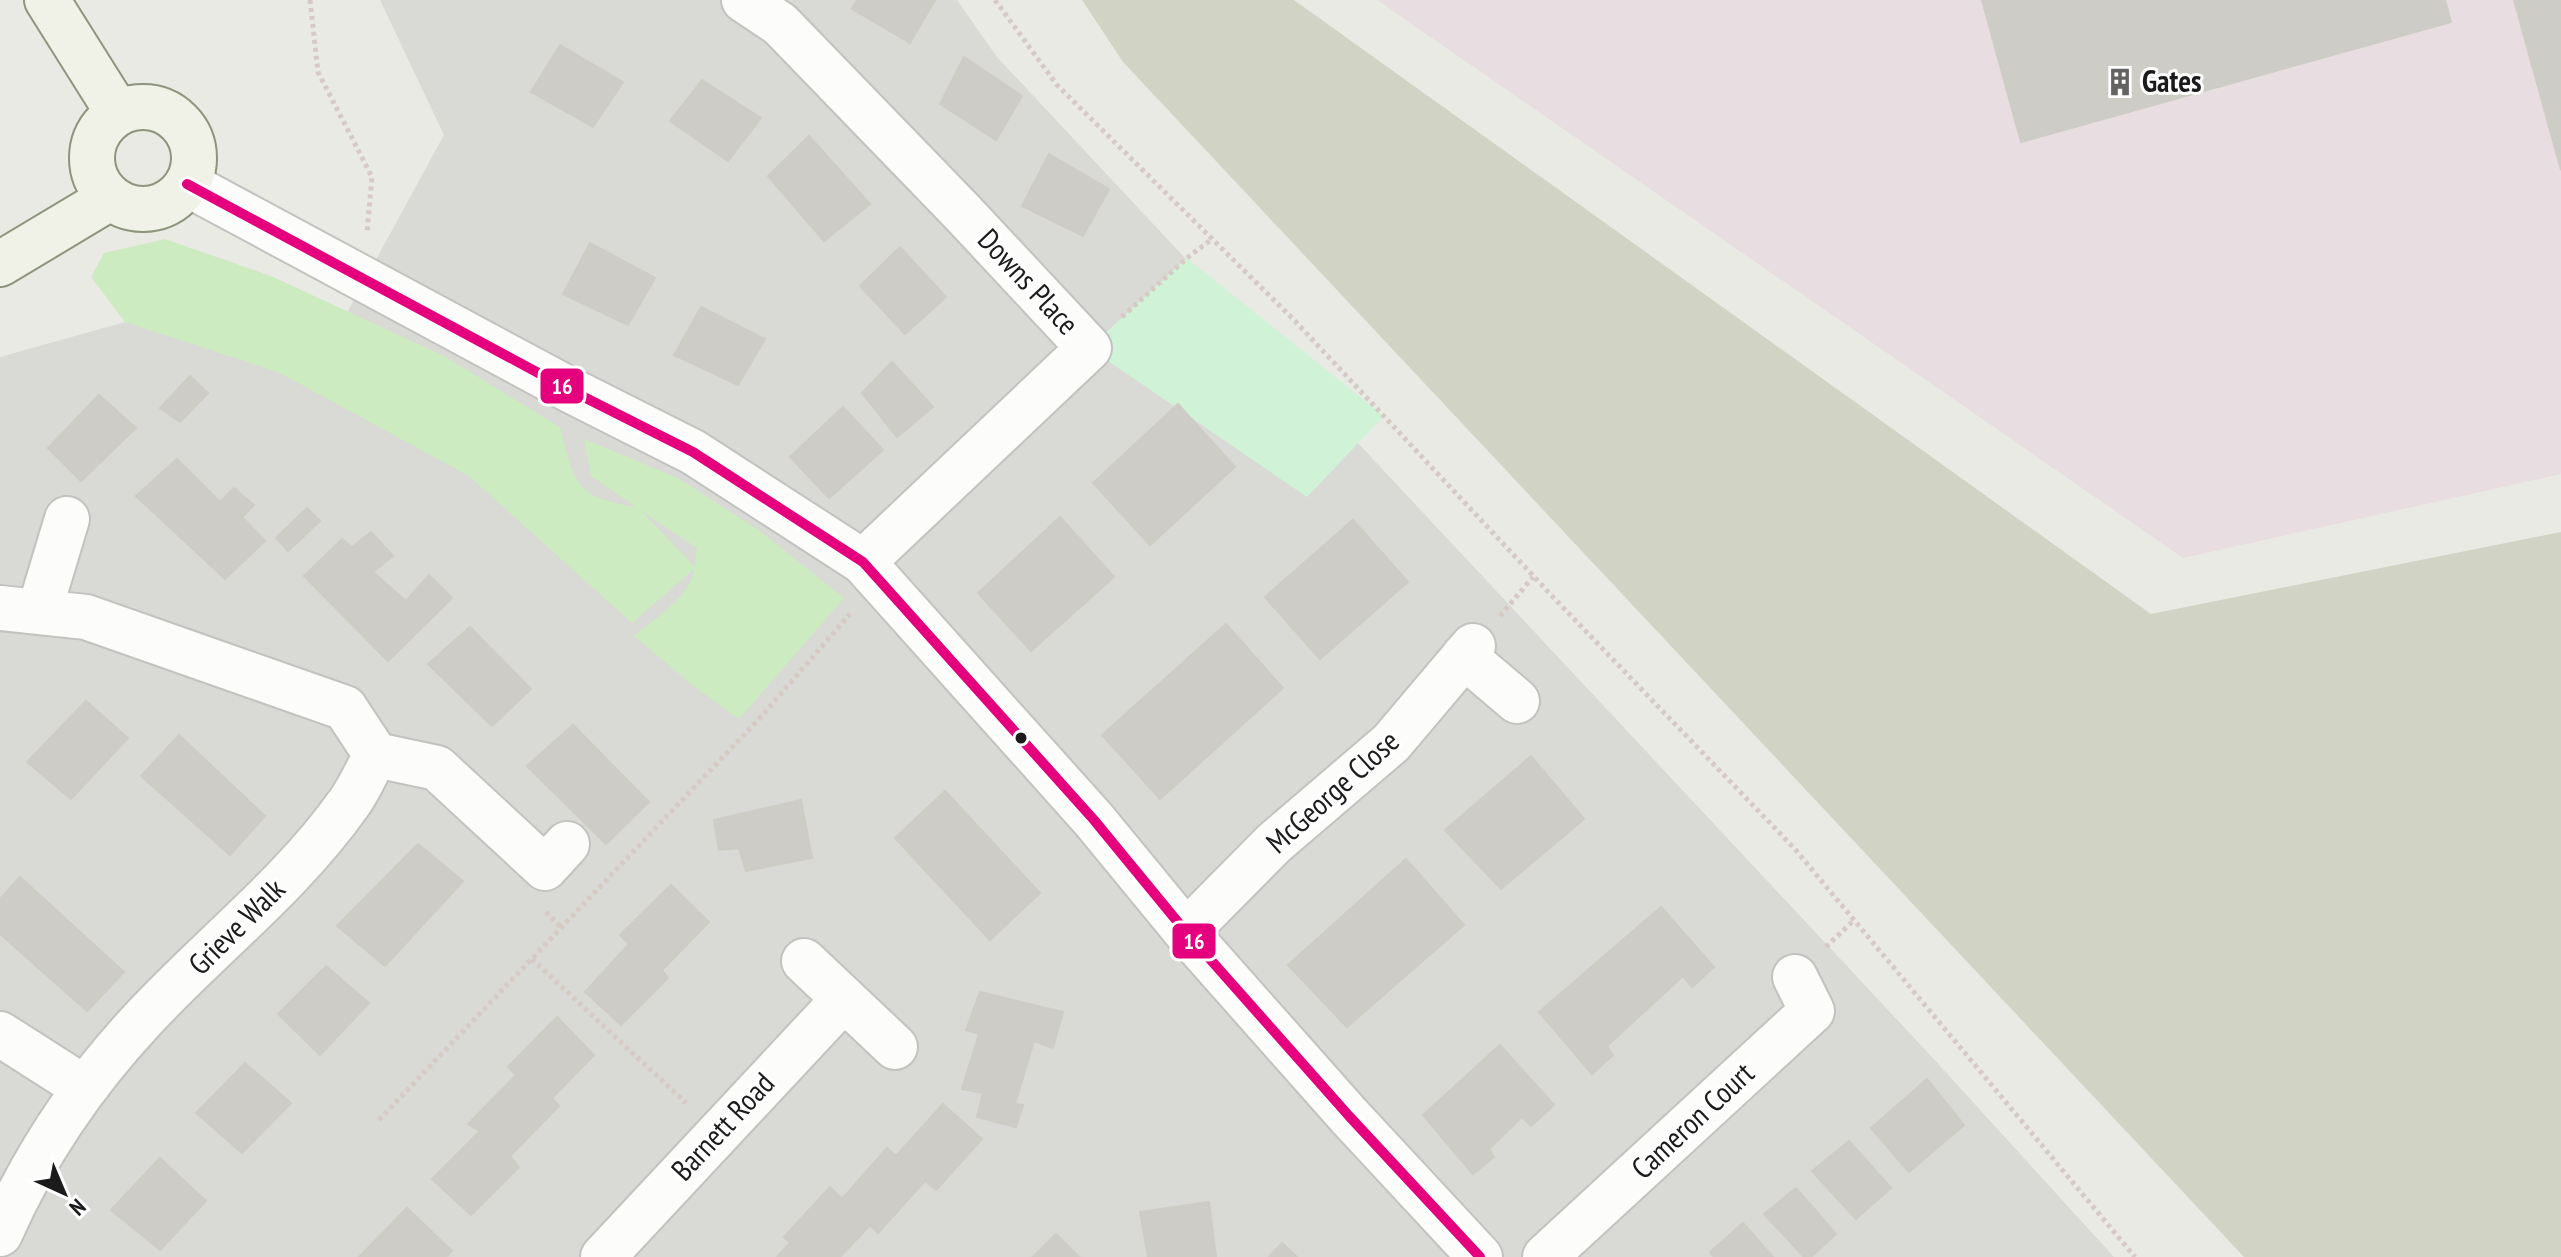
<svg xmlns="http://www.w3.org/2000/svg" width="2561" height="1257" font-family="'PT Sans Narrow',sans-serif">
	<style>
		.residential { fill: #d9d9d5 }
		.industrial { fill: #e8dde1 }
		.construction { fill: #d1d4c5 }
		.grass { fill: #cdebc0; fill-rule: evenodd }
		.park { fill: #d0f3d8 }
		.building { fill: #cdccc7; stroke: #cdccc5; stroke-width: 2 }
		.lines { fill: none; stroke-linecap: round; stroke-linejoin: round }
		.street-casing { stroke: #c2c2c0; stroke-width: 48 }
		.secondary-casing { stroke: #8d957c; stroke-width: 48 }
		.path { stroke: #d6cac4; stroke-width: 5; stroke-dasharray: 4 4; stroke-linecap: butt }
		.street { stroke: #fcfcfb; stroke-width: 44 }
		.secondary { stroke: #f0f2e8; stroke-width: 44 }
		.bus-1-casing { stroke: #fff; stroke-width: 16 }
		.bus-1 { stroke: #e5007d; stroke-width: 10 }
		.bus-dot { fill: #1b1b1b; stroke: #fff; stroke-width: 3 }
		.labels { text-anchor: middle; stroke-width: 6; stroke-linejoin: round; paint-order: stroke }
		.poi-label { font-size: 30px; font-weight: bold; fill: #1b1b1b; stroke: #fff; text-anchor: start }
		.street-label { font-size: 30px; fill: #1b1b1b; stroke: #fff }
		.line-badge { stroke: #fff; stroke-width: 3 }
		.badge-label { font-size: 22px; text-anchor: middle; font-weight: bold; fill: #fff }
	</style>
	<rect width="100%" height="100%" fill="#eaeae4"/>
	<path class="residential" d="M 380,0 L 957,0 L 997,57 L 1931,1056 L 2114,1257 L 0,1257 L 0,357 L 125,322 L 324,355 L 444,135 Z"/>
	<path class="industrial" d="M 1377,0 L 2561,0 L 2561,474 L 2183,558 Z"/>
	<path class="construction" d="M 1082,0 L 1294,0 L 2151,614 L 2561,532 L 2561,1257 L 2244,1257 L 1123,62 Z"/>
	<path class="grass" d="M 165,239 L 271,276 L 444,356 L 560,427 C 575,483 573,497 636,507 L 591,476 L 584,439 L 678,478 L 757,529 L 844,598 L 739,719 L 692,685 L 634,636 C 654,619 692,596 694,569 L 632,623 L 469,476 L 280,373 L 125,322 L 91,277 L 104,253 ZM 643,512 L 697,548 L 695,567 L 643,513 Z"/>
	<path class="park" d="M 1187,258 L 1384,416 L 1307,497 L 1089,348 Z"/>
	<path class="building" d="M 857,0 L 935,0 L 910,43 L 852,9 Z
		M 1982,0 L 2445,0 L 2451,22 L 2021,142 Z
		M 2514,0 L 2561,0 L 2561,170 Z
		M 560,45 L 623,82 L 593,127 L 531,92 Z
		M 964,57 L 1022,96 L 996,140 L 940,104 Z
		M 702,80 L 761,118 L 728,161 L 670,121 Z
		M 809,136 L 870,204 L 824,241 L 768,176 Z
		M 1049,154 L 1109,189 L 1083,236 L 1022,206 Z
		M 590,243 L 655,278 L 628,325 L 563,294 Z
		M 900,247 L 946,297 L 905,334 L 860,286 Z
		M 701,307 L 765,339 L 738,385 L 674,355 Z
		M 892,362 L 933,407 L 897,437 L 862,393 Z
		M 190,376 L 208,393 L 180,422 L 160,408 Z
		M 99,395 L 136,428 L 81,481 L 48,448 Z
		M 1178,404 L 1235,467 L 1150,545 L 1093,483 Z
		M 843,407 L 883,450 L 829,498 L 790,457 Z
		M 177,459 L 220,502 L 234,488 L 254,505 L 242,517 L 265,541 L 225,579 L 136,496 Z
		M 307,508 L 320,521 L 288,551 L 276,538 Z
		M 1060,517 L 1114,577 L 1031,651 L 978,593 Z
		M 1353,520 L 1408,582 L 1320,659 L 1265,597 Z
		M 371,532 L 393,556 L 373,572 L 406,601 L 429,575 L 452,598 L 388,661 L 304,576 L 342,539 L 352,547 Z
		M 1226,624 L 1283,688 L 1160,799 L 1102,735 Z
		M 470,627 L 531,689 L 492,726 L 428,664 Z
		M 86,701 L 128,738 L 71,799 L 27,762 Z
		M 573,725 L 649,802 L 606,844 L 527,766 Z
		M 179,735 L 265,816 L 230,855 L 141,776 Z
		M 1531,756 L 1584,819 L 1501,889 L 1445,830 Z
		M 945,791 L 1040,893 L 990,940 L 895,838 Z
		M 801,800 L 812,858 L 746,871 L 739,848 L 719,850 L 714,820 Z
		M 418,844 L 463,881 L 385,966 L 337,926 Z
		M 1406,859 L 1464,925 L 1347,1027 L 1288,965 Z
		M 20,877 L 124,972 L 87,1011 L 0,934 L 0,899 Z
		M 671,885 L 709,922 L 662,970 L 668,978 L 621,1025 L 585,992 L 629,944 L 620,935 Z
		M 1661,907 L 1714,967 L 1692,987 L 1683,976 L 1607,1046 L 1613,1055 L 1592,1074 L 1539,1012 Z
		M 326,966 L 369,1003 L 320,1055 L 278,1014 Z
		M 980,992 L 1063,1012 L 1053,1048 L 1034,1041 L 1015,1104 L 1023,1105 L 1016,1127 L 977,1117 L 983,1093 L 962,1089 L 979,1034 L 966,1030 Z
		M 557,1017 L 594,1055 L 552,1098 L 559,1106 L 510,1156 L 519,1167 L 471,1215 L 432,1179 L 480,1131 L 468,1124 L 516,1075 L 508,1067 Z
		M 1500,1045 L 1554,1105 L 1531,1126 L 1522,1117 L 1489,1149 L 1494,1157 L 1473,1174 L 1423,1115 Z
		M 245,1063 L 291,1103 L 242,1153 L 196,1113 Z
		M 1927,1079 L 1964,1125 L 1909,1172 L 1871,1128 Z
		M 943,1104 L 982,1139 L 936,1190 L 925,1181 L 878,1233 L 870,1225 L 840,1257 L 777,1257 L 790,1243 L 784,1237 L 830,1187 L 842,1199 L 887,1148 L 896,1156 Z
		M 1849,1141 L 1891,1188 L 1856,1219 L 1812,1171 Z
		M 160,1158 L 206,1201 L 160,1250 L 111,1210 Z
		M 1796,1188 L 1836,1234 L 1811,1257 L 1804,1257 L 1764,1214 Z
		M 1209,1202 L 1216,1257 L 1148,1257 L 1140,1212 Z
		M 407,1208 L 452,1251 L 446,1257 L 359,1257 Z
		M 1743,1223 L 1773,1257 L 1714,1257 L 1710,1252 Z
		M 1056,1234 L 1079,1257 L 1033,1257 Z
		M 1282,1243 L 1297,1257 L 1269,1257 Z"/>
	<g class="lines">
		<defs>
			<path id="street" d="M 744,0 L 780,24 L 963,213 L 1089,348 L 863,562
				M 187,184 L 570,390 L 693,452 L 863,562 L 1094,820 L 1186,932 L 1349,1116 L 1480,1257
				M 0,608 L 86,617 L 345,708 L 376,755 L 437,768 L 545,868 L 567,844
				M 39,612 L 67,519
				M 1464,656 L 1517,701
				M 1186,932 L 1274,843 L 1391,743 L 1473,646
				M 804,961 L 895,1047
				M 0,1034 L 83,1087
				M 0,1234 C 35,1154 85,1081 144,1018 C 212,945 291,885 349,803 C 360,788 367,770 376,755
				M 603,1257 L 844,999
				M 1545,1257 L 1812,1011 L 1795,977"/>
			<path id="secondary" d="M 47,0 L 118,113
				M92 158a51 51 0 1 1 102 0a51 51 0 1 1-102 0Z
				M 0,264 L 110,198"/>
		</defs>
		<use href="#street" class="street-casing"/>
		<use href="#secondary" class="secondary-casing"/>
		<path class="path" d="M 310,0 L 318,72 L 372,177 L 367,232
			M 995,0 L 1057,85 L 1295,321 L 1552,596 L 1794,848 L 2135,1257
			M 1122,317 L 1187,258 L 1212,239
			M 1500,616 L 1533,577
			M 546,912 L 562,928
			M 1826,947 L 1854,920
			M 532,959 L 686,1103
			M 379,1120 L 758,720 L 850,614"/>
		<use href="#street" class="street"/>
		<use href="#secondary" class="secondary"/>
		<defs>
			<path id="bus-1" d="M 187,184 L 570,390 L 693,452 L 863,562 L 1094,820 L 1186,932 L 1349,1116 L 1480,1257"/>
		</defs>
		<use href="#bus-1" class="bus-1-casing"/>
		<use href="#bus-1" class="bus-1"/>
	</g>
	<defs>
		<symbol id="building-bare" viewBox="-9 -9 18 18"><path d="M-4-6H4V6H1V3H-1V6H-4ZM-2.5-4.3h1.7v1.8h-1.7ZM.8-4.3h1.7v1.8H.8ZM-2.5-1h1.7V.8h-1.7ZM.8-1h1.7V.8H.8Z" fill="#636361" stroke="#fff" stroke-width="2.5" paint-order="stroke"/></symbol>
	</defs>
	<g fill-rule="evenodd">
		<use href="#building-bare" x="2100" y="62" width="40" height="40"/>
	</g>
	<circle class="bus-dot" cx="1021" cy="738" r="7"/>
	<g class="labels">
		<g class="poi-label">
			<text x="2142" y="92">Gates</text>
		</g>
		<g class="street-label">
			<text transform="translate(1028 282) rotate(47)" y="10">Downs Place</text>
			<text transform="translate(1333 792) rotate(-42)" y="10">McGeorge Close</text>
			<text transform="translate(237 927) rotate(-45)" y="10">Grieve Walk</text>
			<text transform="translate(1693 1121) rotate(-43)" y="10">Cameron Court</text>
			<text transform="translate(723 1127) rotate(-47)" y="10">Barnett Road</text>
		</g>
	</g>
	<g class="line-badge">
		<rect x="539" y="367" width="46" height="38" rx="8" fill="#e5007d"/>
		<rect x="1171" y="922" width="46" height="38" rx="8" fill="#e5007d"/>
	</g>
	<g class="badge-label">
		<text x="562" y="394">16</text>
		<text x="1194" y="949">16</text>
	</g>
	<g transform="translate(64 1193) rotate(136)" stroke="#ffffff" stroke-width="6" paint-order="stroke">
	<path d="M0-6L14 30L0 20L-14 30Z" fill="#1b1b1b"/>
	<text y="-12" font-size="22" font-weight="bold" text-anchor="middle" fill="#1b1b1b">N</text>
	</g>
</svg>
